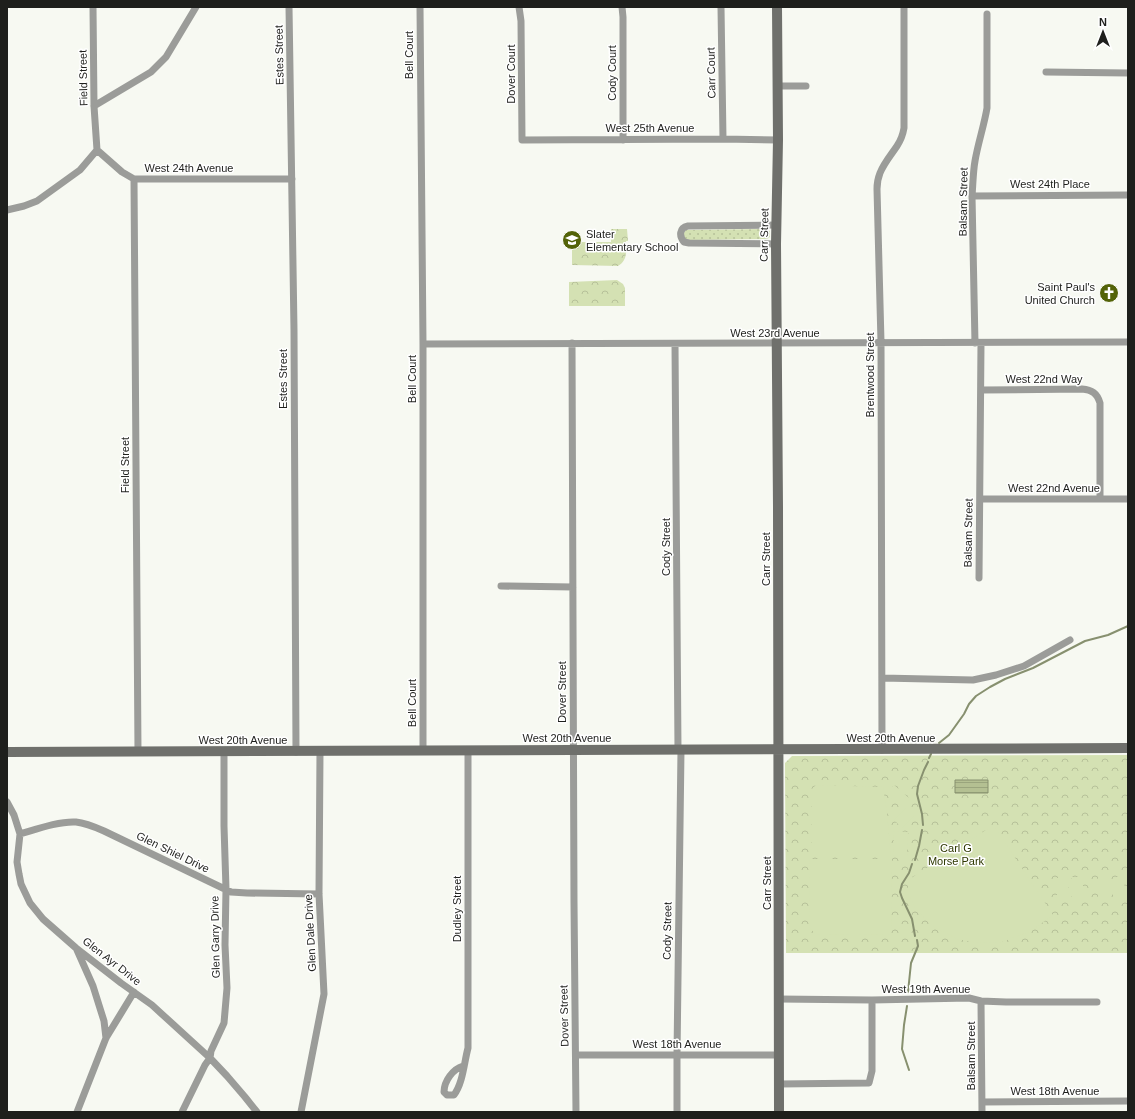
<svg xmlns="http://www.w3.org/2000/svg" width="1135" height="1119" font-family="Arial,sans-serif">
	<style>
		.grass { fill: url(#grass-dots) }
		.park { fill: url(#park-crowns) }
		.garden { fill: #d4e1b3 }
		.water { fill: url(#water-rules); stroke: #87906f }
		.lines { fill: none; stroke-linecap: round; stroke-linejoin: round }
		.stream { stroke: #87906f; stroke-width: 2 }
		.street { stroke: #9b9c99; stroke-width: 7 }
		.secondary { stroke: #6f706c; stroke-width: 10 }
		.labels { text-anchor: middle; stroke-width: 3; stroke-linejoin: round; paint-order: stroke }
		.street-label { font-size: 11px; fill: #1e1f1c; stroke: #fff }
		.poi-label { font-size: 11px; fill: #1e1f1c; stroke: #fff; text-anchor: start }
		.park-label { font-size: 11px; fill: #2e3800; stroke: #fff }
	</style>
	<defs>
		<pattern id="grass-dots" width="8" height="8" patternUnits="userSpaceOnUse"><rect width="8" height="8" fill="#d4e1b3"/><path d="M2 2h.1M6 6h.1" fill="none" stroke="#b6c199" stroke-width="1.8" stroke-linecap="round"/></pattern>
		<pattern id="park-crowns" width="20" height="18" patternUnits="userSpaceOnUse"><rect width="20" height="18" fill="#d4e1b3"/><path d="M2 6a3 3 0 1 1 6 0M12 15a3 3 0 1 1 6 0" fill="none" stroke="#b6c199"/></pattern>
		<pattern id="water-rules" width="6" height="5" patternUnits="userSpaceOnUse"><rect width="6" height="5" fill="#b4c092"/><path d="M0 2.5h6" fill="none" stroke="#9aa57d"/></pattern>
	</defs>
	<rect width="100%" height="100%" fill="#f7f9f2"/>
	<path class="grass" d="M 765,229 L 770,231 L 770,237 L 767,239 L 690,240 L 685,239 L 683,234 L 686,230 Z"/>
	<path class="park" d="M 611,229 L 627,229 L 628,241 L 626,241 C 626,251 628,260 618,266 L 572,265 L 572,242 L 611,242 Z
		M 617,280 L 623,284 L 625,288 L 625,306 L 569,306 L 569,282 Z
		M 1128,755 L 1128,953 L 786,953 L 785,763 L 792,756 Z"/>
	<path class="garden" d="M 816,785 L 883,787 L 887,813 L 891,856 L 812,856 L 812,789 Z
		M 894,785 L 909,798 L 901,806 L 886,793 Z
		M 907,807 L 915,815 L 902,828 L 894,820 Z
		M 989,828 L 996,829 L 1053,915 L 1031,931 L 1002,942 L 978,943 L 957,939 L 932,926 L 915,908 L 908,892 L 908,880 Z
		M 894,831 L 908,832 L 907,856 L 893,856 Z
		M 810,859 L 892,859 L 891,934 L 816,935 L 809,927 Z
		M 1072,877 L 1083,877 L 1083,901 L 1072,901 Z
		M 1098,877 L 1109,877 L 1109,901 L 1098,901 Z
		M 1113,877 L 1124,877 L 1125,901 L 1113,901 Z
		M 1057,878 L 1068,878 L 1068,902 L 1057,902 Z"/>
	<path class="water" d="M 955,780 L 988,780 L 988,793 L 955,793 Z"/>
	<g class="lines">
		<path class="stream" d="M 939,743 L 949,735 L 964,714 L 969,704 L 976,696 L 990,687 L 1005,679 L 1033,668 L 1085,641 L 1108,635 L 1128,626
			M 929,758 L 931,754
			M 923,825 L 922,814 L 917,794 L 918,786 L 924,770 L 928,762
			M 915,860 L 919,846 L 922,830
			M 912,864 L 909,873 L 902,884 L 900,892 L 902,898 L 912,919 L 915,936
			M 908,992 L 911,963 L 918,946 L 917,940
			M 907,1006 L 904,1025 L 902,1049 L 909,1070"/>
		<path class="street" d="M 93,7 L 94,106 L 97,150
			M 289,7 L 294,330 L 296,752
			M 420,7 L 423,344 L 423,751
			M 519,7 L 521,21 L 522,140 L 723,139 L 778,140
			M 622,7 L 623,17 L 623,140
			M 721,7 L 723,139
			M 1046,72 L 1128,73
			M 778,86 L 806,86
			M 94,106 L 151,72 L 166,57 L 196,7
			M 97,150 L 122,172 L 134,179 L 292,179
			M 134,179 L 138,752
			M 972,196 L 1128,195
			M 7,210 L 24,206 L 37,201 L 80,170 L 97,150
			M 776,244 L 689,243 L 684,242 C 679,236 679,228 688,226 L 776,225
			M 572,343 L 574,902 L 576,1112
			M 975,343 L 972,196 C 973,184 973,172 975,161 C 978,143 984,126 987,108 L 987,14
			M 423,344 L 1128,342
			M 675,344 L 678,750
			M 981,390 L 1082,389 C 1092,390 1097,393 1100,403 L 1100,499
			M 980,499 L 1128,499
			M 979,578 L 981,343
			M 501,586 L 573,587
			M 882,678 L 973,680 L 996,675 L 1024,666 L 1070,640
			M 882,750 L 881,342 L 877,189 C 877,184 878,178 880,173 C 884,163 891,155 897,146 C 901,140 903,134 904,128 L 904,7
			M 7,802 L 14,815 L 20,834 L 17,862 L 19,874 L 21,884 L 30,903 L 43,919 L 76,948 L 121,983 L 152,1005 L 164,1016 L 210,1058 L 227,1076 L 245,1097 L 257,1112
			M 20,834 C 37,829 59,821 76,822 C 86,823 95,827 104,831 L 231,892 L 247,893 L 319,894
			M 77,950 L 93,986 L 104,1021 L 106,1038
			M 779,999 L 872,1000 L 969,998 L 981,1001 L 1006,1002 L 1097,1002
			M 981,1001 L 982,1112
			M 576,1055 L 779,1055
			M 463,1066 C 453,1069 444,1081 444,1092 L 447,1095 L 454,1095 C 463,1083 464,1063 468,1048 L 468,751
			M 779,1084 L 869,1083 L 872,1071 L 872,1000
			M 982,1102 L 1128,1101
			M 77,1112 L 106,1038 L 134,992
			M 182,1112 L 205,1065 L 210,1058 L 211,1051 L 224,1023 L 227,988 L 225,945 L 226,889 L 224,826 L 224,752
			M 301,1112 L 324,994 L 319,894 L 320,752
			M 677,1112 L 677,1054 L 681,750"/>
		<path class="secondary" d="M 777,7 L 778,140 L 776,244 L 778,507 L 779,1112
			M 7,752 L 1128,748"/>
	</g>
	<defs>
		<symbol id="school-disc" viewBox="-11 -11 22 22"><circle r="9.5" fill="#536308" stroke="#fff"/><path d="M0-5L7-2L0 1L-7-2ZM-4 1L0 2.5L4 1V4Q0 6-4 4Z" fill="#fff"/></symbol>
		<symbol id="church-disc" viewBox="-11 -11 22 22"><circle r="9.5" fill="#536308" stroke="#fff"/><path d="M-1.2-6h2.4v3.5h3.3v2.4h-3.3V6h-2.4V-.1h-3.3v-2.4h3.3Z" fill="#fff"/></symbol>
	</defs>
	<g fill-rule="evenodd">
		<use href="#school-disc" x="561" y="229" width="22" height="22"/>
		<use href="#church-disc" x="1098" y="282" width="22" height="22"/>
	</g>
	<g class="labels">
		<g class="street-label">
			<text transform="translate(279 55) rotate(-91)" y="4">Estes Street</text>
			<text transform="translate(409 55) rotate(-90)" y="4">Bell Court</text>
			<text transform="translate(612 73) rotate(-90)" y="4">Cody Court</text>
			<text transform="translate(711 73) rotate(-91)" y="4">Carr Court</text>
			<text transform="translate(511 74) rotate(-90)" y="4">Dover Court</text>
			<text transform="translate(83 78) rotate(-91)" y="4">Field Street</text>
			<text x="650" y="132">West 25th Avenue</text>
			<text x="189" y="172">West 24th Avenue</text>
			<text x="1050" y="188">West 24th Place</text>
			<text transform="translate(963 202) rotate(-89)" y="4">Balsam Street</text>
			<text transform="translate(764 235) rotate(-89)" y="4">Carr Street</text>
			<text x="775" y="337">West 23rd Avenue</text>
			<text transform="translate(870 375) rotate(-90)" y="4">Brentwood Street</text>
			<text transform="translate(283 379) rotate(-90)" y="4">Estes Street</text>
			<text transform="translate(412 379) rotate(-90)" y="4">Bell Court</text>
			<text x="1044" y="383">West 22nd Way</text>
			<text transform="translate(125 465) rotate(-90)" y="4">Field Street</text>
			<text x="1054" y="492">West 22nd Avenue</text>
			<text transform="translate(968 533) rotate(-89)" y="4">Balsam Street</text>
			<text transform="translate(666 547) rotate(-90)" y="4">Cody Street</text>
			<text transform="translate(766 559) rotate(-90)" y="4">Carr Street</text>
			<text transform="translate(562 692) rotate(-90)" y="4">Dover Street</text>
			<text transform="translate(412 703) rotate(-90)" y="4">Bell Court</text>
			<text x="567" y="742">West 20th Avenue</text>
			<text x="891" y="742">West 20th Avenue</text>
			<text x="243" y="744">West 20th Avenue</text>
			<text transform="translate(173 852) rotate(26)" y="4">Glen Shiel Drive</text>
			<text transform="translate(767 883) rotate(-90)" y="4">Carr Street</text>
			<text transform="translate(457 909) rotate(-90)" y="4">Dudley Street</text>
			<text transform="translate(667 931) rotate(-89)" y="4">Cody Street</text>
			<text transform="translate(310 933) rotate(-93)" y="4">Glen Dale Drive</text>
			<text transform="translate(215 937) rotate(-91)" y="4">Glen Garry Drive</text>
			<text transform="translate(112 961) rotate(38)" y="4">Glen Ayr Drive</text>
			<text x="926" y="993">West 19th Avenue</text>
			<text transform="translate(564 1016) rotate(-91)" y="4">Dover Street</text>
			<text x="677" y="1048">West 18th Avenue</text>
			<text transform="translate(971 1056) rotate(-90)" y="4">Balsam Street</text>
			<text x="1055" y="1095">West 18th Avenue</text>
		</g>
		<g class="poi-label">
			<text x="586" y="238">Slater<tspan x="586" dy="13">Elementary School</tspan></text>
			<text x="1095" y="291" text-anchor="end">Saint Paul's<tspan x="1095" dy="13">United Church</tspan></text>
		</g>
		<g class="park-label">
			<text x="956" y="852">Carl G<tspan x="956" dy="13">Morse Park</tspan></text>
		</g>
	</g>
	<rect width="1135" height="1119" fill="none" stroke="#1e1f1c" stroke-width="16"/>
	<g transform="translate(1103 32)" stroke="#ffffff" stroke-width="3" paint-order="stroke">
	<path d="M0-3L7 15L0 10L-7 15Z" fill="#1e1f1c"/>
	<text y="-6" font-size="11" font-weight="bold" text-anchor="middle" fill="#1e1f1c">N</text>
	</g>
</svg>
